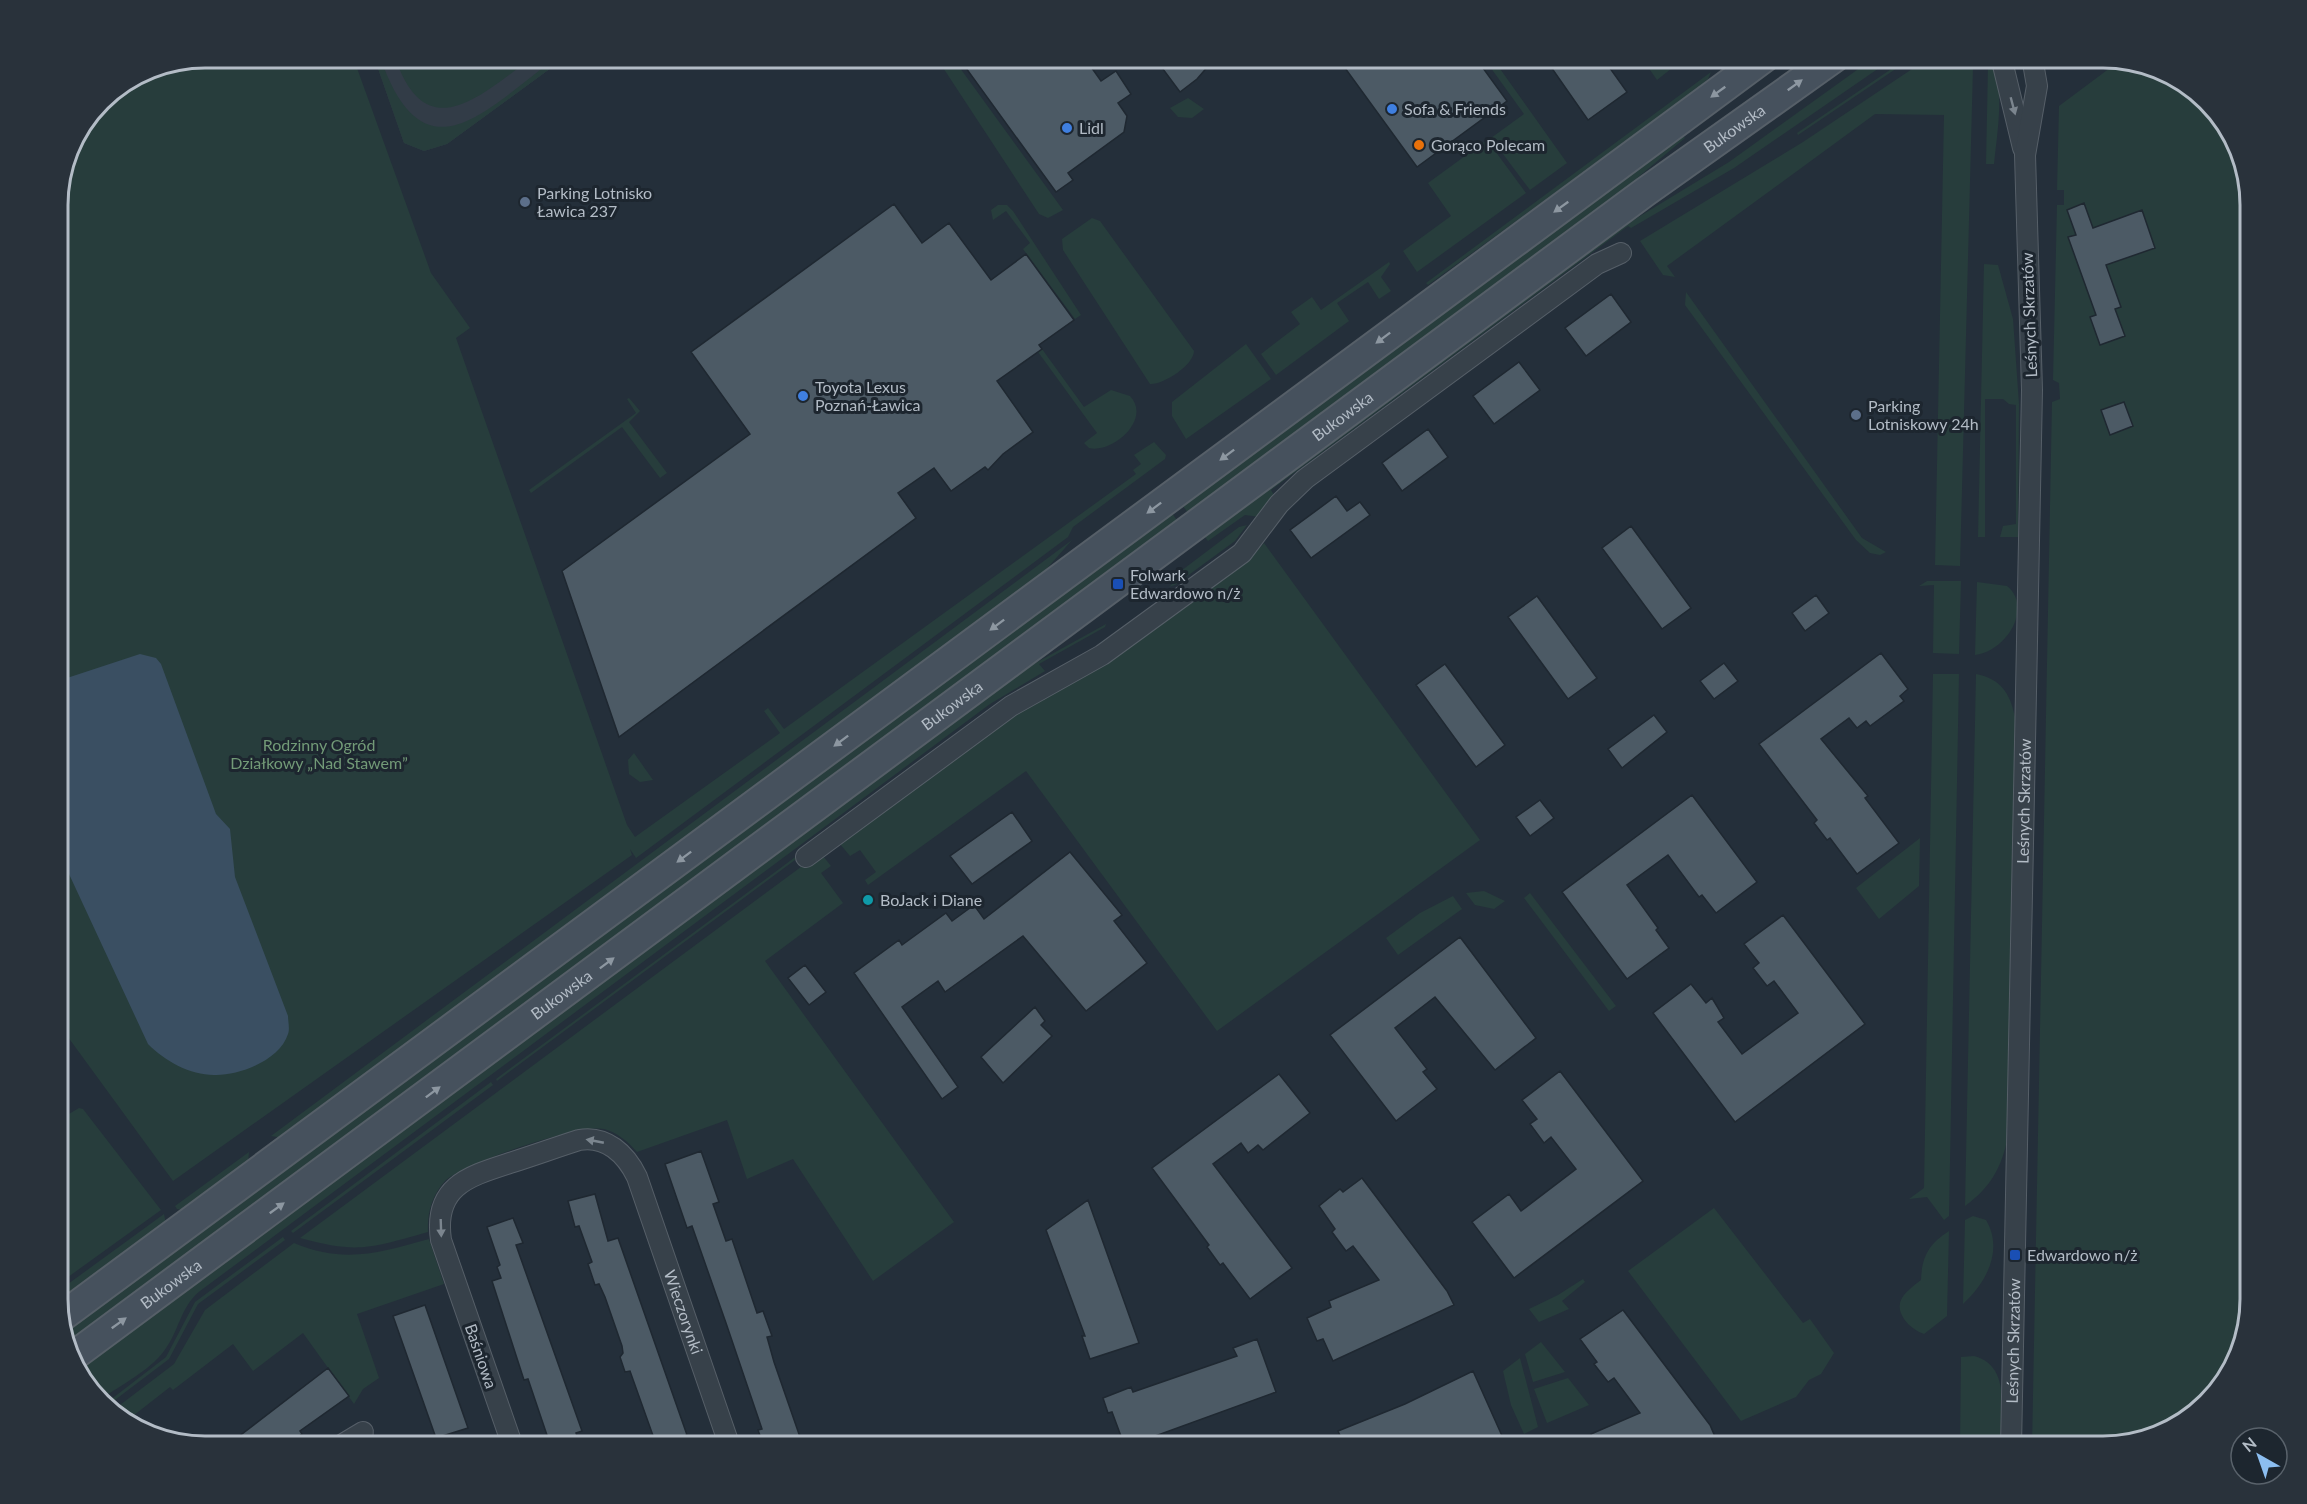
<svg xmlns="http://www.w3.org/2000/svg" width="2307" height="1504" font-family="Lato,sans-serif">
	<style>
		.airport { fill: #323c47 }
		.green { fill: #273d3c }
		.water { fill: #3a4f62 }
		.building { fill: #4c5a65; stroke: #1f2831; stroke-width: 1.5 }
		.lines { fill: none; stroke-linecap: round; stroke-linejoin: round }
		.street-casing { stroke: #565f68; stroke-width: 22 }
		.secondary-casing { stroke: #565f68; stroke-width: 32 }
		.street { stroke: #37414a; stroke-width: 20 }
		.secondary { stroke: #46515d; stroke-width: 28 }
		.oneway { fill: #8d97a1 }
		.oneway2 { fill: #7b858e }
		.shop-dot { fill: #3f7fe0; stroke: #1d262f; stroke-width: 2 }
		.food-dot { fill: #e8710a; stroke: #1d262f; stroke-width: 2 }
		.service-dot { fill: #5c6f8a; stroke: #1d262f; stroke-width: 2 }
		.transit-dot { fill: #1a4fb4; stroke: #1d262f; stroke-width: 2 }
		.culture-dot { fill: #0f9aa8; stroke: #1d262f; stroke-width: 2 }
		.labels { text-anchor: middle; stroke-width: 6; stroke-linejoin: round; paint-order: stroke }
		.poi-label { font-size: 16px; fill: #b3bcc6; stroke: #1d262f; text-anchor: start }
		.street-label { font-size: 16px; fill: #b3bcc6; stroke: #1d262f }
		.park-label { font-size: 16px; fill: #729a77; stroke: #1d262f }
		.rim { fill: none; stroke: #b3bcc6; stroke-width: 3 }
	</style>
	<rect width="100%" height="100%" fill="#242f3a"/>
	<path class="airport" d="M 374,57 L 566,57 L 447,144 L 424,151 L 404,143 Z"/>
	<path class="green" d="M 204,57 L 353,57 L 431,273 L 470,328 L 456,338 L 627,825 L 635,837 L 780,733 L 764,711 L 768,708 L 784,729 L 1136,474 L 1133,470 L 1141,464 L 1134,455 L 1154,442 L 1166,455 L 1165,459 L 1073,527 L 1068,537 L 636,858 L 630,849 L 632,855 L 173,1181 L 57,1022 L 57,195 L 68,148 L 100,100 L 148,68 Z
		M 374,57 L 380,57 C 424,184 486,109 557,57 L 566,57 L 447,144 L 424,151 L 404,143 Z
		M 395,57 L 533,57 C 482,94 426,150 395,57 Z
		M 936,57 L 952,57 L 1063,210 L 1048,218 L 1039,214 Z
		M 1483,57 L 1500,57 L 1498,66 L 1567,163 L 1530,190 L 1491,138 L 1524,114 Z
		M 1641,57 L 1686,57 L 1657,80 Z
		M 1875,57 L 1895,57 L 1734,168 L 1631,228 L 1628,226 L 1271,490 L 1275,497 L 1260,517 L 1245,515 L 1208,541 L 1205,537 L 1632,221 L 1729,162 Z
		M 1930,57 L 1968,57 L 1973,67 L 1960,566 L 1935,565 L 1944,115 L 1875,114 L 1667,266 L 1675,277 L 1663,275 L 1640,241 L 1803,142 Z
		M 1986,57 L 1993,57 C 2004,93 1998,127 1994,164 L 1986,164 L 1988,64 Z
		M 1906,59 L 1903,64 L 1798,135 L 1797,133 Z
		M 2118,62 L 2184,82 L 2230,131 L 2250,204 L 2250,1300 L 2225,1381 L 2176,1427 L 2103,1447 L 2032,1447 L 2052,402 L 2060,399 L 2059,383 L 2053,380 L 2057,205 L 2064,205 L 2064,190 L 2057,190 L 2059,106 Z
		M 1711,72 L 1708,79 L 1694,92 L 1428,285 L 1426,283 Z
		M 1188,98 L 1204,109 L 1192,118 L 1178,117 L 1170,108 Z
		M 1683,136 L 1685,138 L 1612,199 L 1189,514 L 1182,505 Z
		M 1487,140 L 1526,193 L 1417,272 L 1403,251 L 1451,216 L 1428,183 Z
		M 998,205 L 1007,205 L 1013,211 L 1081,315 L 1075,319 L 1023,249 L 1030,243 L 1006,211 L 993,220 L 991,210 Z
		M 1092,218 L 1100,221 L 1194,351 C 1194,365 1163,385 1150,384 L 1063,250 L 1062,239 Z
		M 1389,262 L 1390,264 L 1381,277 L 1391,291 L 1379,299 L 1368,282 L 1337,303 L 1349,321 L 1276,375 L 1261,354 L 1300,324 L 1291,312 L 1312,297 L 1321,310 Z
		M 1984,264 L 1998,265 L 2013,319 L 2019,404 L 2018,537 L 2000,537 L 2003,526 L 2016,524 L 2016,405 L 2009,404 L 2003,399 L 1985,399 L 1985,537 L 1978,537 Z
		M 1686,292 L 1862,538 L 1886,552 L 1880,555 L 1870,553 L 1856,540 L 1685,305 Z
		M 1246,344 L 1271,379 L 1186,439 L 1172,416 L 1172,402 Z
		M 1042,349 L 1084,407 L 1111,390 L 1130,396 C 1152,419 1113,454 1089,448 L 1084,443 L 1097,433 L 1038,352 Z
		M 629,398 L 640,411 L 629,422 L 667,473 L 660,478 L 622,427 L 531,493 L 529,490 L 636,413 L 627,399 Z
		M 1172,513 L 1178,522 L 68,1343 L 64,1332 Z
		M 1247,525 L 1235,541 L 1175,585 L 1169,587 L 1174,582 L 1173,577 L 1239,527 Z
		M 1072,540 L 1043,573 L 283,1138 L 271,1136 Z
		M 1264,543 L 1480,840 L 1217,1031 L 1026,771 L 868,885 L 865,880 L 876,872 L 860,850 L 850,856 L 840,844 L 1003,722 L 1096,667 L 1248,560 Z
		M 1927,581 L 1961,581 L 1959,654 L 1933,653 L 1934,585 L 1919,586 Z
		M 1977,582 L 2007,586 C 2033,607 2007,651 1975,655 Z
		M 1106,624 L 1105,627 L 1039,664 L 1045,671 L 990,704 L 200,1291 C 180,1307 179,1332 164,1351 C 149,1371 121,1385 101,1399 L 77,1374 L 76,1371 L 1032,665 Z
		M 1933,674 L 1959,674 L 1949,1216 L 1944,1220 L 1927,1197 L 1909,1199 L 1924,1188 Z
		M 1976,674 C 2001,679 2010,693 2015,717 L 2008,1136 C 2002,1167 1991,1187 1965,1206 Z
		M 634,753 L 653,780 L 640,782 L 629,774 L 628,760 Z
		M 1920,838 L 1919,886 L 1879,919 L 1856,888 Z
		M 802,852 L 803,854 L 497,1081 L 496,1079 Z
		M 823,856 L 831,866 L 821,873 L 843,903 L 765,961 L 954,1222 L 873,1281 L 793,1159 L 747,1179 L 727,1120 L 637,1152 C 628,1142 617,1132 604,1129 C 580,1123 462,1164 445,1181 C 432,1195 427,1213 428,1232 C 370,1248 359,1254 300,1238 L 809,861 Z
		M 1484,891 L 1505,901 L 1494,909 L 1475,905 L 1466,893 Z
		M 1530,893 L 1616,1006 L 1609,1011 L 1524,898 Z
		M 1453,896 L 1462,909 L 1398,955 L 1386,938 L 1420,913 Z
		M 491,1082 L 493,1085 L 293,1233 L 291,1231 Z
		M 79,1108 L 83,1109 L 161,1210 L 57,1285 L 57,1121 Z
		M 249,1152 L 248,1163 L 184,1210 L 177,1209 L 175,1206 Z
		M 1714,1208 L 1803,1323 L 1810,1319 L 1834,1353 L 1821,1374 L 1809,1380 L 1796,1397 L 1741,1421 L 1628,1271 Z
		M 164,1214 L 166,1224 L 57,1302 L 57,1292 Z
		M 1973,1216 L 1986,1220 C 2004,1250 1986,1283 1963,1304 L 1965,1220 Z
		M 1949,1231 L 1947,1316 L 1924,1334 C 1916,1331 1909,1326 1904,1319 C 1892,1301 1907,1291 1921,1280 C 1922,1256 1929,1244 1949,1231 Z
		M 283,1237 L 285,1240 L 198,1304 L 169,1359 L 107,1406 L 105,1404 L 166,1357 L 195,1302 Z
		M 429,1239 L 444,1284 L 357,1314 L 379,1378 L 363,1389 L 354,1404 L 303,1333 L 253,1371 L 233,1344 L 173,1390 L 170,1387 L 124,1423 L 112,1411 L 174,1364 L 205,1310 L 294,1243 C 345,1264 378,1253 429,1239 Z
		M 1583,1279 L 1585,1282 L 1562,1301 L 1569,1309 L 1539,1322 L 1529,1309 L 1558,1295 Z
		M 1541,1342 L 1565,1372 L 1533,1382 L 1525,1354 Z
		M 1974,1356 C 2013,1366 2000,1416 2000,1447 L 1960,1447 L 1961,1357 Z
		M 1520,1358 L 1538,1427 L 1524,1434 L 1511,1405 L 1503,1371 Z
		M 1568,1378 L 1589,1405 L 1547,1423 L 1534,1389 Z"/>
	<path class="water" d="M 140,654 L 156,658 L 161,664 L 216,814 L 230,829 L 235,877 L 288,1016 C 288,1021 290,1029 288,1034 C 280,1060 239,1076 214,1075 C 190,1075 165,1061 148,1044 L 69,874 L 57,838 L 57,699 L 64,679 Z"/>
	<path class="building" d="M 958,57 L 1084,57 L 1101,81 L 1116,71 L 1131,94 L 1118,103 L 1127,116 L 1124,132 L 1068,173 L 1073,180 L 1056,192 Z
		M 1154,57 L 1216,57 L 1197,79 L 1180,92 Z
		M 1337,57 L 1475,57 L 1507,101 L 1417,167 Z
		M 1544,57 L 1602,57 L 1627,92 L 1588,120 Z
		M 2084,203 L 2093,228 L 2142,210 L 2155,248 L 2106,265 L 2121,307 L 2115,309 L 2125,336 L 2100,345 L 2090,317 L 2096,315 L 2068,237 L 2076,235 L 2067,210 Z
		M 894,204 L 922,243 L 949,223 L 991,280 L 1026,254 L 1074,320 L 1039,345 L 1042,349 L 997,381 L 1033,432 L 1003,454 L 988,470 L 985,467 L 951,491 L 934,468 L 898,493 L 916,518 L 619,737 L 562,571 L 750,434 L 691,352 Z
		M 1611,294 L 1631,322 L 1586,356 L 1565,328 Z
		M 1519,362 L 1540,390 L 1494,424 L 1473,396 Z
		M 2124,402 L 2133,426 L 2110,435 L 2101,410 Z
		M 1428,429 L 1448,457 L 1402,491 L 1382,463 Z
		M 1336,496 L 1347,511 L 1360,502 L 1370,515 L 1311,558 L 1290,530 Z
		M 1631,526 L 1691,608 L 1662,629 L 1602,548 Z
		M 1816,595 L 1829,613 L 1805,631 L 1792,613 Z
		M 1537,596 L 1597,678 L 1568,699 L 1508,617 Z
		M 1881,653 L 1908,689 L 1900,696 L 1904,701 L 1870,726 L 1866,721 L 1857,728 L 1849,718 L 1821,739 L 1868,796 L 1865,798 L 1899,843 L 1857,874 L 1830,838 L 1827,840 L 1814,823 L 1817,820 L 1759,744 Z
		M 1724,663 L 1738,681 L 1714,699 L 1700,681 Z
		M 1445,664 L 1505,745 L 1476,767 L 1416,685 Z
		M 1654,715 L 1667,732 L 1622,768 L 1608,749 Z
		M 1692,795 L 1757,882 L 1716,913 L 1702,895 L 1699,897 L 1668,855 L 1627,885 L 1658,928 L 1656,930 L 1669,948 L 1627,979 L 1562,892 Z
		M 1540,800 L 1554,818 L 1530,836 L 1516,817 Z
		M 1012,812 L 1032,841 L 972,884 L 950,856 Z
		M 1070,852 L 1122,915 L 1114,921 L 1147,963 L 1086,1011 L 1023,936 L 945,992 L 938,981 L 902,1007 L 958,1087 L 942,1099 L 854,973 L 899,940 L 902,945 L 946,913 L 952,921 L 974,905 L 984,919 Z
		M 1783,915 L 1865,1024 L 1735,1122 L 1653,1013 L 1691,984 L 1706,1003 L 1712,998 L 1724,1018 L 1718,1022 L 1742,1054 L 1798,1013 L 1774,981 L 1767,986 L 1753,968 L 1759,963 L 1744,944 Z
		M 1460,937 L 1536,1038 L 1495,1070 L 1435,997 L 1395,1028 L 1427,1069 L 1423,1072 L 1437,1089 L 1396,1121 L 1330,1035 Z
		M 805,965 L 826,992 L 809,1005 L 788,978 Z
		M 1035,1007 L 1045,1021 L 1041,1025 L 1052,1036 L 1003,1083 L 981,1057 Z
		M 1560,1071 L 1643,1181 L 1514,1278 L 1472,1222 L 1509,1194 L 1521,1211 L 1576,1169 L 1551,1137 L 1544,1143 L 1530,1124 L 1537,1119 L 1522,1100 Z
		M 1279,1074 L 1310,1113 L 1263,1150 L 1258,1145 L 1248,1153 L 1241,1143 L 1213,1164 L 1292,1268 L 1250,1299 L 1223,1263 L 1220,1265 L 1207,1247 L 1209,1245 L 1152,1168 Z
		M 701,1151 L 719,1202 L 713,1204 L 726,1241 L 732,1239 L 757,1313 L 763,1311 L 772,1336 L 767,1337 L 774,1362 L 800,1437 L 768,1447 L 764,1447 L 758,1430 L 762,1429 L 726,1323 L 692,1226 L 687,1228 L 665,1164 Z
		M 1362,1178 L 1447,1291 L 1454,1305 L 1333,1361 L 1323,1339 L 1317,1341 L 1307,1318 L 1331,1307 L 1329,1301 L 1379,1280 L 1353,1246 L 1346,1251 L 1332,1232 L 1335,1229 L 1319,1206 L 1340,1189 L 1343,1192 Z
		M 595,1194 L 608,1241 L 618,1238 L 687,1435 L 660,1444 L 656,1444 L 630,1371 L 625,1372 L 620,1357 L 623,1353 L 622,1346 L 605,1297 L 599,1284 L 595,1285 L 588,1264 L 592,1262 L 579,1226 L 575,1227 L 568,1201 Z
		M 1088,1200 L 1139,1343 L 1090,1359 L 1082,1336 L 1085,1336 L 1046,1230 Z
		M 513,1218 L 523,1243 L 516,1245 L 582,1431 L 576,1433 L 581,1447 L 551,1447 L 528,1379 L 524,1380 L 492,1281 L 501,1278 L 497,1267 L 500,1265 L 487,1227 Z
		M 425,1305 L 468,1428 L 436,1438 L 393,1316 Z
		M 1623,1310 L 1710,1425 L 1716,1439 L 1699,1447 L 1597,1447 L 1591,1434 L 1640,1413 L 1614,1378 L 1608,1382 L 1594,1364 L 1597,1362 L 1580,1339 Z
		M 1257,1339 L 1276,1392 L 1125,1447 L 1112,1412 L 1108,1413 L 1103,1398 L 1131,1387 L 1133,1392 L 1237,1356 L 1233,1348 Z
		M 328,1368 L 349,1396 L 300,1431 L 302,1434 L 284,1447 L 225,1447 Z
		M 1473,1371 L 1507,1447 L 1454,1447 L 1450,1438 L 1430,1447 L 1345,1447 L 1338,1431 L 1405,1404 Z"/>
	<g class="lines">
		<defs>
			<g id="street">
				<path d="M 2001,57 L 2023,148"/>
				<path d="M 806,857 L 1011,706 L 1102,655 L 1242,553 L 1279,504 L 1305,479 L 1597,264 L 1621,253"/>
				<path d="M 338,1447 L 363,1432"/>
				<path id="s1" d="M 513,1447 L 441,1240 C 433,1185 470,1176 513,1162 C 535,1155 557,1147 579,1140 C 606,1135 626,1154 637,1177 L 730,1447"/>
				<path id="s2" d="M 2011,1447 L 2032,390 L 2025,155 L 2037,86 L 2032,57"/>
			</g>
			<g id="secondary">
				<path d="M 60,1318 L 1765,57"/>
				<path id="s3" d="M 72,1357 L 1645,192 L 1835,57"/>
			</g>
		</defs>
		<use href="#street" class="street-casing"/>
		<use href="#secondary" class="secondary-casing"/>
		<use href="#street" class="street"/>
		<use href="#secondary" class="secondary"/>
	</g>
	<defs><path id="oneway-solid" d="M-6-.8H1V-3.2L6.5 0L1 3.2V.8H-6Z" transform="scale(1.5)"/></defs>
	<g class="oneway">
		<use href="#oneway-solid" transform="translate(1795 85) rotate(-36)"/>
		<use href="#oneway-solid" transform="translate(1718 92) rotate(144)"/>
		<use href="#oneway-solid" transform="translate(1561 207) rotate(144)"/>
		<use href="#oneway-solid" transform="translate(1383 338) rotate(143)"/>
		<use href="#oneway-solid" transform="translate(1227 455) rotate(143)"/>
		<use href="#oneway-solid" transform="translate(1154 508) rotate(143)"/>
		<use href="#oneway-solid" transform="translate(997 625) rotate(143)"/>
		<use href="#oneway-solid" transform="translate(841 741) rotate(143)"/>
		<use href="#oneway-solid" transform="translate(684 857) rotate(143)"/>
		<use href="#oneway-solid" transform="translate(607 963) rotate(-37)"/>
		<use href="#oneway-solid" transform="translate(433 1092) rotate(-37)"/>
		<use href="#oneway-solid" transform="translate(277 1208) rotate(-36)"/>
		<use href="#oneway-solid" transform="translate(119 1323) rotate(-36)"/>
	</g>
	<g class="oneway2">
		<use href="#oneway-solid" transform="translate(2013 106) rotate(75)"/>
		<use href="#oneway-solid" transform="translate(595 1141) rotate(-169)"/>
		<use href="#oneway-solid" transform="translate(441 1228) rotate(88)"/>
	</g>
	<g class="shop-dot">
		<circle cx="1392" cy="109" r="6"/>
		<circle cx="1067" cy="128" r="6"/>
		<circle cx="803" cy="396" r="6"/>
	</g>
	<circle class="food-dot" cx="1419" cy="145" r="6"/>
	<g class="service-dot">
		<circle cx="525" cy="202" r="6"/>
		<circle cx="1856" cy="415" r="6"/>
	</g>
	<g class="transit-dot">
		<rect x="1112" y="578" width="12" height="12" rx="3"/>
		<rect x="2009" y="1249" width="12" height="12" rx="3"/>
	</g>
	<circle class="culture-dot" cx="868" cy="900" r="6"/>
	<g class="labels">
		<g class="poi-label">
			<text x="1404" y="115">Sofa &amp; Friends</text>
			<text x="1079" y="134">Lidl</text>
			<text x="1431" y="151">Gorąco Polecam</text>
			<text x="537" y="199">Parking Lotnisko<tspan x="537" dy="18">Ławica 237</tspan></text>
			<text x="815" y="393">Toyota Lexus<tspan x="815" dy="18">Poznań-Ławica</tspan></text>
			<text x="1868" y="412">Parking<tspan x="1868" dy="18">Lotniskowy 24h</tspan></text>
			<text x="1130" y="581">Folwark<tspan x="1130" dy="18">Edwardowo n/ż</tspan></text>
			<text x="880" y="906">BoJack i Diane</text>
			<text x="2027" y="1261">Edwardowo n/ż</text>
		</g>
		<g class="street-label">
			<text dy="6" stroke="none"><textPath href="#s3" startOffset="2067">Bukowska</textPath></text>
			<text transform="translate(2029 315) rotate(-92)" y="6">Leśnych Skrzatów</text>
			<text dy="6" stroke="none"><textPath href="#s3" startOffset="1581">Bukowska</textPath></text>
			<text dy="6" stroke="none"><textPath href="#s3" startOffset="1095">Bukowska</textPath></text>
			<text dy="6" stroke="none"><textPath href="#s2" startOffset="646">Leśnych Skrzatów</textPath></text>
			<text dy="6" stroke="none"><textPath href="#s3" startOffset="609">Bukowska</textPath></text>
			<text dy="6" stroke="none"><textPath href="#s3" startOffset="123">Bukowska</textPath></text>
			<text dy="6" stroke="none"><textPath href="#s1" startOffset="626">Wieczorynki</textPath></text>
			<text dy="6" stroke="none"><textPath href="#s2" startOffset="106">Leśnych Skrzatów</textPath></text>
			<text transform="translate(481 1356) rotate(71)" y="6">Baśniowa</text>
		</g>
		<g class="park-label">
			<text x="319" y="751">Rodzinny Ogród<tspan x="319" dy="18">Działkowy „Nad Stawem”</tspan></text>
		</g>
	</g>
	<path d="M0 0H2307V1504H0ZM205 68H2103A137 137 0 0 1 2240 205V1299A137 137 0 0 1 2103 1436H205A137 137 0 0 1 68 1299V205A137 137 0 0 1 205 68Z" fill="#29323b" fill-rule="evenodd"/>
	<path class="rim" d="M205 68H2103A137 137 0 0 1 2240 205V1299A137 137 0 0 1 2103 1436H205A137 137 0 0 1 68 1299V205A137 137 0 0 1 205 68Z"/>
	<g transform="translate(2259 1456) rotate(320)"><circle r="28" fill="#1d262f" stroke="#59626b" stroke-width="1.5"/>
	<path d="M0-4.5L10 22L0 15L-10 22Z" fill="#8cbef1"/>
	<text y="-9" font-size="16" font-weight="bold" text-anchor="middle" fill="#b3bcc6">N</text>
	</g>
</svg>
